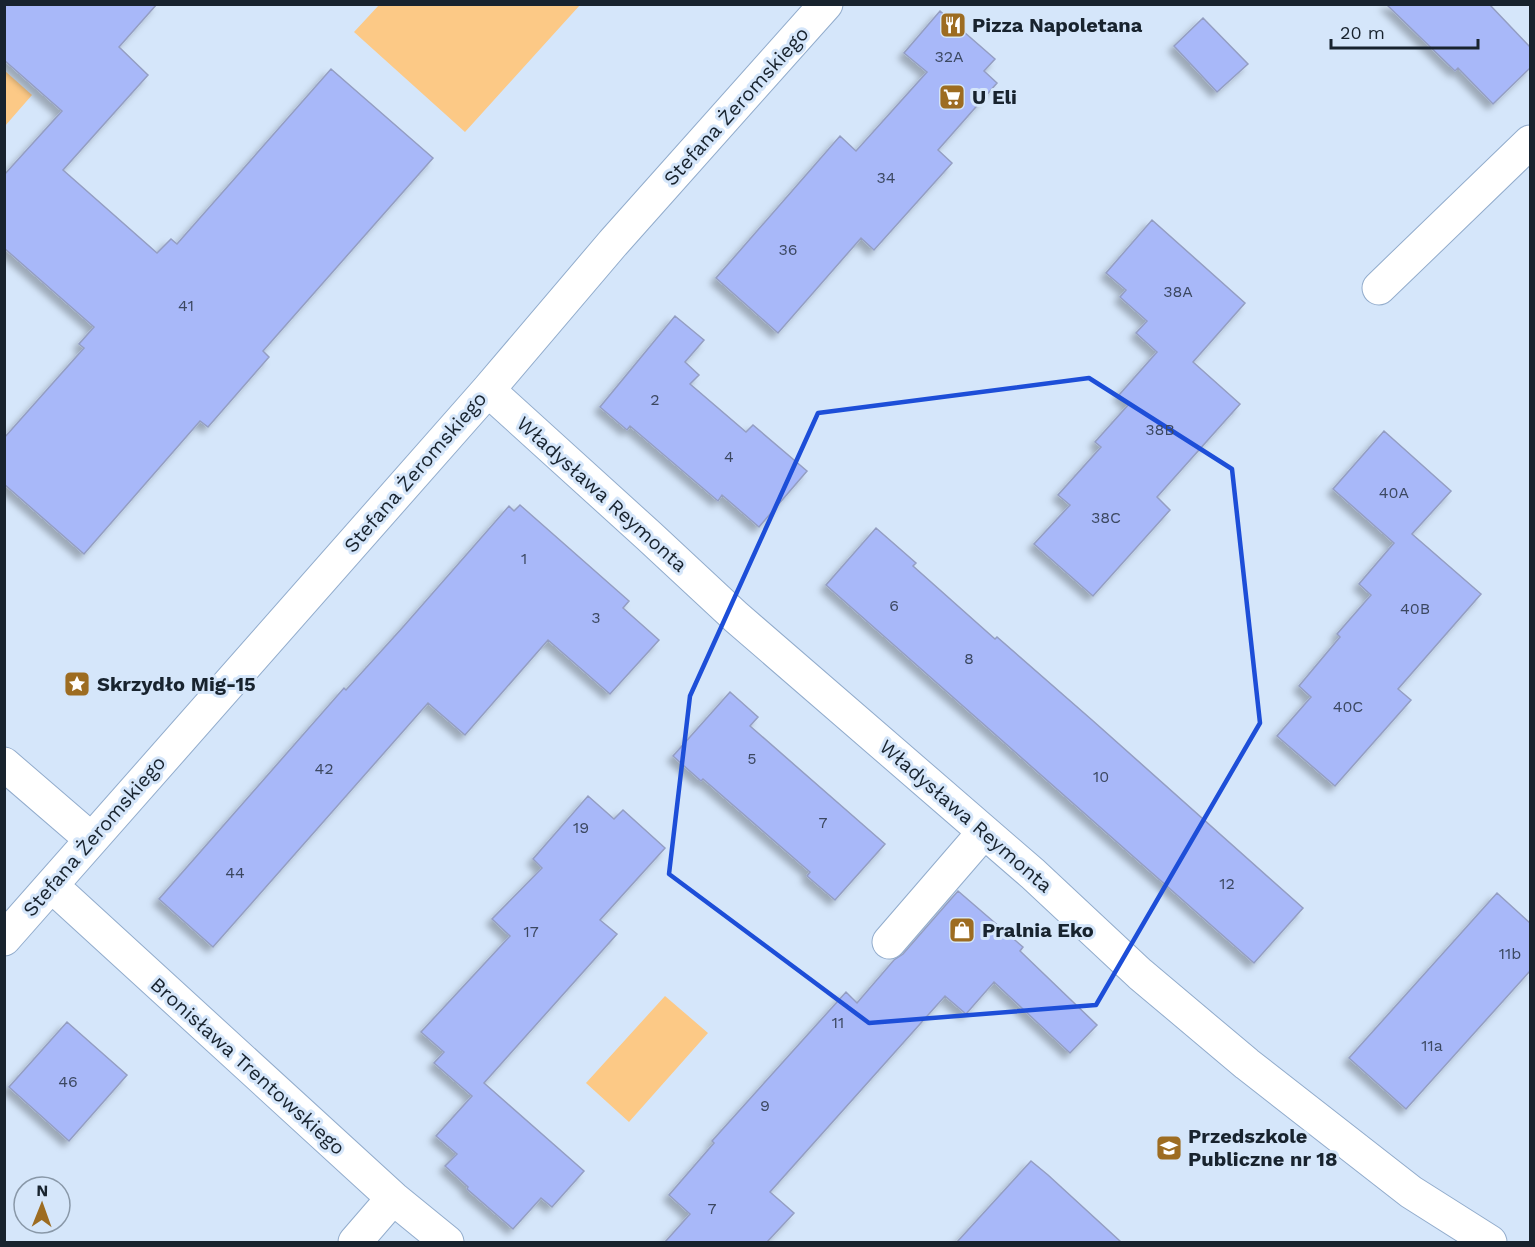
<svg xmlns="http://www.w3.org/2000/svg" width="1535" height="1247" font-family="'Work Sans',sans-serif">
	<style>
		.green { fill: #fcc986 }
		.building { fill: #a8b8f9; stroke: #949ec2; stroke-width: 1.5; filter: url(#shadow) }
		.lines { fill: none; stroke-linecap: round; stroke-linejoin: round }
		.minor-casing { stroke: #92accc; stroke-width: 35 }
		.minor { stroke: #fff; stroke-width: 33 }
		.marked { fill: none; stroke: #1d4ed8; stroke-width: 4.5; stroke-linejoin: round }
		.labels { text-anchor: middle; stroke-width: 6; stroke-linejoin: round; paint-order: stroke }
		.number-label { font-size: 16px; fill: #3c4861 }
		.poi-label { font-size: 20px; font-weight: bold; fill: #18232e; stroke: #d5e6fa; text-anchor: start }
		.street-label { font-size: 20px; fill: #18232e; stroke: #d5e6fa }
	</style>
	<defs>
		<filter id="shadow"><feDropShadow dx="-5.5" dy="5.5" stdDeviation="3" flood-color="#0004"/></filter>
	</defs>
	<rect width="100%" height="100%" fill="#d5e6fa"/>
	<path class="green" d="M 379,5 L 379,4 L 580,5 L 465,132 L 354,32 Z
		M 5,71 L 32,95 L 5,126 Z
		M 665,996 L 708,1033 L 629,1122 L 586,1083 Z"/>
	<path class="building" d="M 4,4 L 157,4 L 119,47 L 148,75 L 63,170 L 157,253 L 171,239 L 177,244 L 331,69 L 433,158 L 263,351 L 269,357 L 208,427 L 200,421 L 84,554 L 4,484 L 4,438 L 84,348 L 79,344 L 94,327 L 4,248 L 4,175 L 62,111 L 4,60 Z
		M 1386,4 L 1489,4 L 1530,47 L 1530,68 L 1493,104 L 1458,68 L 1455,71 Z
		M 940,11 L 995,59 L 984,71 L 997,83 L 938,150 L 952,163 L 874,250 L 861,238 L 778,333 L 716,278 L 840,136 L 856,151 L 927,72 L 904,53 Z
		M 1203,18 L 1248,64 L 1217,92 L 1174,46 Z
		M 1152,220 L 1245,303 L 1193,362 L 1240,404 L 1157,497 L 1170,510 L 1093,596 L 1034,544 L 1070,505 L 1058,495 L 1101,447 L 1095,442 L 1129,404 L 1119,395 L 1157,352 L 1136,333 L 1147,321 L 1120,297 L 1126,290 L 1106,273 Z
		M 675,316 L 704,340 L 685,362 L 699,375 L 690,384 L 746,432 L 753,425 L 807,471 L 759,527 L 722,495 L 718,501 L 630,426 L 627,430 L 600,407 Z
		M 1384,431 L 1451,491 L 1412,534 L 1481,594 L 1398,689 L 1411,700 L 1335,786 L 1277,736 L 1311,697 L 1299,686 L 1340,637 L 1337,634 L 1371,595 L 1359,584 L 1394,543 L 1333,489 Z
		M 520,505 L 629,601 L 623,608 L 659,640 L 610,694 L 548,640 L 465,735 L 428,703 L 213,947 L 159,899 L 344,688 L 346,690 L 403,627 L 509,506 L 514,511 Z
		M 876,528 L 916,563 L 913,566 L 995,639 L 997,637 L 1092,720 L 1303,908 L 1254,963 L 826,585 Z
		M 730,692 L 758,717 L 750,726 L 885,844 L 835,900 L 807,876 L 810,872 L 703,779 L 701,781 L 673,756 Z
		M 588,796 L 614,819 L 623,810 L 665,848 L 600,920 L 617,934 L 484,1083 L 584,1171 L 552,1207 L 541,1198 L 513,1229 L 467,1189 L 468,1187 L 445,1166 L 457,1154 L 436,1136 L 472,1096 L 434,1063 L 444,1052 L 421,1032 L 510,936 L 492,919 L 542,868 L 533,859 Z
		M 958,891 L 1023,947 L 1020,951 L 1097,1025 L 1070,1053 L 994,982 L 966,1014 L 945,996 L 770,1192 L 794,1213 L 767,1242 L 665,1242 L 690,1214 L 669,1195 L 714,1143 L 712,1141 L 846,992 L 857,1003 L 894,960 L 903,954 Z
		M 1497,893 L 1530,923 L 1530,971 L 1406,1109 L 1349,1058 Z
		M 67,1022 L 127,1075 L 69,1141 L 9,1087 Z
		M 1031,1161 L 1048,1175 L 1121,1242 L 957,1242 Z"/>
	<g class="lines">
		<defs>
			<path id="minor" d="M 1379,288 L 1530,142
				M 488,390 L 649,536 L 736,617 L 1033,874 L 1140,974 L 1247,1064 L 1411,1192 L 1490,1242
				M 4,764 L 91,839
				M 52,886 L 393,1198 L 447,1242
				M 4,939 L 488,390 L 613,243 L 826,4
				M 889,942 L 984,832
				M 355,1242 L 393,1198"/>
		</defs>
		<use href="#minor" class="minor-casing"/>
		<use href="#minor" class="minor"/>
	</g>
	<path class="marked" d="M 1089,378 L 1232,469 L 1260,723 L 1096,1005 L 869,1023 L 669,874 L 690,696 L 818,413 Z"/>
	<defs>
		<symbol id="restaurant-square" viewBox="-11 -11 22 22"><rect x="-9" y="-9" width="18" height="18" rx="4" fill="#9d6c21" stroke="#d5e6fa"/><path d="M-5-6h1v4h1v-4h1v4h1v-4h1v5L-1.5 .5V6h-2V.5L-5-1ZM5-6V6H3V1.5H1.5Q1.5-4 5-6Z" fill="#fff"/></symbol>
		<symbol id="supermarket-square" viewBox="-11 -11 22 22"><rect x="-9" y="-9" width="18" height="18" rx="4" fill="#9d6c21" stroke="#d5e6fa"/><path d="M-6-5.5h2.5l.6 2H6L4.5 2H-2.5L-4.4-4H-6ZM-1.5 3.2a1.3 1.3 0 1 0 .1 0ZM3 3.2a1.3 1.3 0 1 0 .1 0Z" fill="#fff"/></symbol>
		<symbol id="sight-square" viewBox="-11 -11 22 22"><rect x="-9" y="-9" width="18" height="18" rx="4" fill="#9d6c21" stroke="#d5e6fa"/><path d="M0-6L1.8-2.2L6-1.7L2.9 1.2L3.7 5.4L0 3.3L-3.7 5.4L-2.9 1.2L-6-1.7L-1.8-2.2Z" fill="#fff"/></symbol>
		<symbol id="shop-square" viewBox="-11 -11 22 22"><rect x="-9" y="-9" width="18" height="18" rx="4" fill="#9d6c21" stroke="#d5e6fa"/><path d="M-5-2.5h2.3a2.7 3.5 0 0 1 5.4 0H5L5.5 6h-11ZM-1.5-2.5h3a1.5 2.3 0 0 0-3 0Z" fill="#fff"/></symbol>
		<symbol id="school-square" viewBox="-11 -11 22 22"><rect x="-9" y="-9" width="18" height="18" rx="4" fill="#9d6c21" stroke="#d5e6fa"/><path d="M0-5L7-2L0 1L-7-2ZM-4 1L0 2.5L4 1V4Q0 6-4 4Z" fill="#fff"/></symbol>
	</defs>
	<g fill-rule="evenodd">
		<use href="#restaurant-square" x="938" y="10" width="30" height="30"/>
		<use href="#supermarket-square" x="937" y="82" width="30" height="30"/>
		<use href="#sight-square" x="62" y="669" width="30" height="30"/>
		<use href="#shop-square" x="947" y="915" width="30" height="30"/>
		<use href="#school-square" x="1154" y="1133" width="30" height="30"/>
	</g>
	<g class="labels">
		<g class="number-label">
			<text x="949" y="62">32A</text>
			<text x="886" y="183">34</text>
			<text x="788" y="255">36</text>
			<text x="1178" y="297">38A</text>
			<text x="186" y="311">41</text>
			<text x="655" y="405">2</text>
			<text x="1160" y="435">38B</text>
			<text x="729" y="462">4</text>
			<text x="1394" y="498">40A</text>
			<text x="1106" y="523">38C</text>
			<text x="524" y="564">1</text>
			<text x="894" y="611">6</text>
			<text x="1415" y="614">40B</text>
			<text x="596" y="623">3</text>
			<text x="969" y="664">8</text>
			<text x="1348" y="712">40C</text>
			<text x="752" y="764">5</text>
			<text x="324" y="774">42</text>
			<text x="1101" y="782">10</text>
			<text x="823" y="828">7</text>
			<text x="581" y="833">19</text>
			<text x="235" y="878">44</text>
			<text x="1227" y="889">12</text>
			<text x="531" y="937">17</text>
			<text x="1510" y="959">11b</text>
			<text x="838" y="1028">11</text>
			<text x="1432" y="1051">11a</text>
			<text x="68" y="1087">46</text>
			<text x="765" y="1111">9</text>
			<text x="712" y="1214">7</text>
		</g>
		<g class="poi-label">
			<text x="972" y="32">Pizza Napoletana</text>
			<text x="972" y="104">U Eli</text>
			<text x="97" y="691">Skrzydło Mig-15</text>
			<text x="982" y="937">Pralnia Eko</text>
			<text x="1188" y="1143">Przedszkole<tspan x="1188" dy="23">Publiczne nr 18</tspan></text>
		</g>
		<g class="street-label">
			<text transform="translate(736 106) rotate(-48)" y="7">Stefana Żeromskiego</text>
			<text transform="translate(415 472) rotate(-49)" y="7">Stefana Żeromskiego</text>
			<text transform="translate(602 494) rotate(42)" y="7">Władysława Reymonta</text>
			<text transform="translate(966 816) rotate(41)" y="7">Władysława Reymonta</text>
			<text transform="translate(94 836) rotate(-49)" y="7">Stefana Żeromskiego</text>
			<text transform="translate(248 1066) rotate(42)" y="7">Bronisława Trentowskiego</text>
		</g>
	</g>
	<rect width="1535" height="1247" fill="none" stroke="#18232e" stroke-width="12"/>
	<g transform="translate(42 1205) rotate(1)"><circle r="28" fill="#d5e6fa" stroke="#8998a8" stroke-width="1.5"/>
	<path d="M0-4.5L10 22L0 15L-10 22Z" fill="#9d6c21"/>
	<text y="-9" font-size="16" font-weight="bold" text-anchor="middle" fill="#18232e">N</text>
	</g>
	<path d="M1331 39v9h147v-9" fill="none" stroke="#18232e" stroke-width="3"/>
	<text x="1340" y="39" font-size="18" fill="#18232e" stroke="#d5e6fa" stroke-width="4.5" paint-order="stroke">20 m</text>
</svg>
